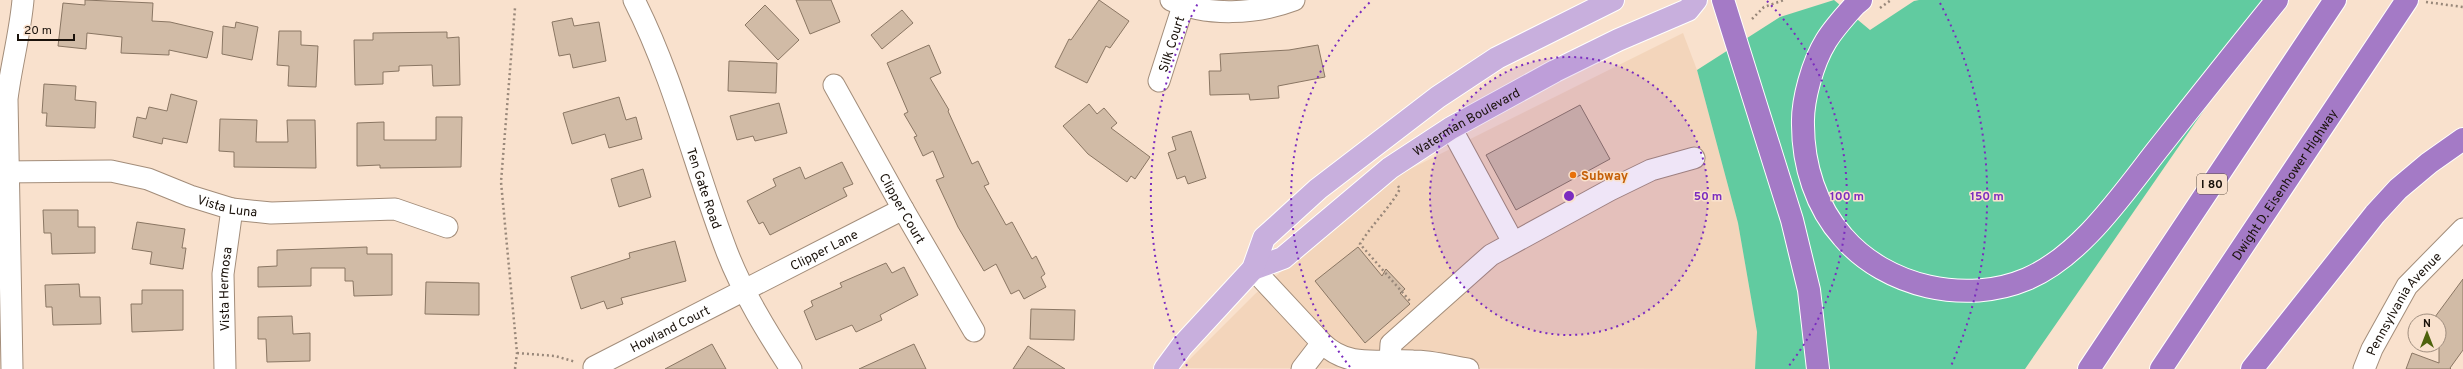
<svg xmlns="http://www.w3.org/2000/svg" width="2463" height="369" font-family="Overpass,sans-serif">
	<style>
		.built { fill: #f3d5bb }
		.forest { fill: #61cba0 }
		.building { fill: #d1bba6; stroke: #8a7663 }
		.lines { fill: none; stroke-linecap: round; stroke-linejoin: round }
		.minor-casing { stroke: #a38d7a; stroke-width: 23 }
		.major-casing { stroke: #fff; stroke-width: 24 }
		.highway-casing { stroke: #fff; stroke-width: 24 }
		.path { stroke: #99887a; stroke-width: 2.5; stroke-dasharray: 2 3; stroke-linecap: butt }
		.minor { stroke: #fff; stroke-width: 21 }
		.major { stroke: #c8afdd; stroke-width: 22 }
		.highway { stroke: #a47ac6; stroke-width: 22 }
		.ring { fill: none; stroke: #7b2cbf; stroke-width: 2; stroke-dasharray: 2 4 }
		.food-dot { fill: #e8710a; stroke: #f9e1cd; stroke-width: 1.5 }
		.labels { text-anchor: middle; stroke-width: 3; stroke-linejoin: round; paint-order: stroke }
		.shield { fill: #f9e1cd; stroke: #5d5045; stroke-width: 1 }
		.shield-label { font-size: 12px; font-weight: bold; fill: #1a120b }
		.street-label { font-size: 13px; fill: #1a120b; stroke: #f9e1cd }
		.food-label { font-size: 13px; font-weight: bold; fill: #c56008; stroke: #f9e1cd; text-anchor: start }
		.centre { fill: #7b2cbf; stroke: #f9e1cd; stroke-width: 2 }
		.ring-label { font-size: 12px; text-anchor: middle; font-weight: bold; fill: #7b2cbf; stroke: #f9e1cd; stroke-width: 3; stroke-linejoin: round; paint-order: stroke }
	</style>
	<rect width="100%" height="100%" fill="#f9e1cd"/>
	<path class="built" d="M 1683,33 L 1697,70 L 1738,223 L 1757,332 L 1755,369 L 1181,368 L 1255,294 L 1390,179 Z"/>
	<path class="forest" d="M 1834,0 L 1870,30 L 1914,1 L 1919,0 L 2280,0 L 2025,369 L 1755,369 L 1757,332 L 1738,223 L 1697,70 L 1780,17 Z"/>
	<path class="building" d="M 85,0 L 153,3 L 152,21 L 170,22 L 213,32 L 207,58 L 169,50 L 169,55 L 121,53 L 122,37 L 87,33 L 86,49 L 58,46 L 63,3 L 85,5 Z
		M 796,0 L 831,0 L 840,22 L 810,34 Z
		M 1099,0 L 1129,21 L 1110,48 L 1106,46 L 1087,83 L 1055,67 L 1069,39 L 1071,40 Z
		M 765,5 L 799,40 L 778,60 L 745,25 Z
		M 902,10 L 913,23 L 882,49 L 871,35 Z
		M 572,18 L 574,26 L 599,22 L 606,61 L 573,68 L 570,54 L 559,56 L 552,22 Z
		M 236,22 L 258,27 L 252,60 L 222,54 L 223,26 L 235,28 Z
		M 279,31 L 301,31 L 301,45 L 318,46 L 316,87 L 288,86 L 289,66 L 277,65 Z
		M 447,32 L 447,38 L 459,37 L 460,85 L 433,86 L 432,65 L 399,66 L 399,71 L 383,72 L 383,84 L 355,85 L 354,40 L 373,40 L 373,33 Z
		M 929,45 L 941,73 L 930,78 L 949,110 L 948,111 L 972,164 L 978,161 L 989,184 L 984,186 L 1006,225 L 1012,222 L 1032,259 L 1036,256 L 1045,274 L 1041,277 L 1046,287 L 1024,299 L 1019,290 L 1011,294 L 996,264 L 984,271 L 958,227 L 936,180 L 944,177 L 933,151 L 923,156 L 914,137 L 917,136 L 904,114 L 908,112 L 887,63 Z
		M 1318,45 L 1325,77 L 1278,86 L 1279,98 L 1250,100 L 1249,94 L 1210,95 L 1209,71 L 1221,71 L 1220,54 L 1289,50 Z
		M 729,61 L 777,63 L 776,93 L 728,91 Z
		M 44,84 L 76,86 L 75,100 L 96,102 L 95,128 L 46,126 L 47,113 L 42,113 Z
		M 171,94 L 197,101 L 187,143 L 163,138 L 162,144 L 133,137 L 137,117 L 146,119 L 149,107 L 167,111 Z
		M 619,97 L 626,120 L 636,117 L 642,139 L 609,148 L 605,134 L 572,144 L 563,113 Z
		M 779,103 L 787,133 L 755,141 L 753,136 L 737,140 L 730,116 Z
		M 1089,104 L 1097,114 L 1104,108 L 1117,123 L 1111,128 L 1150,157 L 1135,179 L 1131,176 L 1127,182 L 1088,154 L 1063,126 Z
		M 1580,105 L 1610,159 L 1516,210 L 1486,155 Z
		M 436,117 L 462,117 L 461,167 L 380,168 L 380,165 L 357,166 L 357,123 L 384,122 L 384,140 L 436,140 Z
		M 220,119 L 257,120 L 256,142 L 288,142 L 287,120 L 315,120 L 316,168 L 234,167 L 234,152 L 219,151 Z
		M 1191,131 L 1206,178 L 1188,184 L 1185,176 L 1177,179 L 1168,153 L 1176,150 L 1172,137 Z
		M 842,162 L 853,184 L 843,188 L 847,196 L 770,235 L 763,222 L 759,224 L 747,201 L 776,186 L 773,179 L 800,167 L 805,179 Z
		M 643,169 L 651,197 L 619,207 L 611,179 Z
		M 43,210 L 78,210 L 78,227 L 95,227 L 95,253 L 52,254 L 51,233 L 44,233 Z
		M 137,222 L 185,229 L 182,248 L 186,248 L 183,269 L 150,264 L 152,252 L 132,249 Z
		M 675,241 L 686,281 L 621,298 L 623,304 L 607,309 L 604,301 L 581,309 L 571,277 L 630,258 L 629,253 Z
		M 367,247 L 367,254 L 392,254 L 392,295 L 354,296 L 353,281 L 345,281 L 345,268 L 311,268 L 311,286 L 258,287 L 258,267 L 277,266 L 277,250 Z
		M 1358,247 L 1382,276 L 1386,269 L 1405,289 L 1400,293 L 1410,304 L 1365,343 L 1315,281 Z
		M 886,263 L 892,273 L 904,267 L 918,295 L 880,315 L 882,320 L 856,332 L 852,325 L 816,340 L 804,311 L 813,306 L 811,301 L 842,287 L 840,283 Z
		M 2463,279 L 2463,350 L 2450,368 L 2451,369 L 2406,369 L 2412,353 L 2439,363 L 2439,321 L 2432,321 Z
		M 426,282 L 479,283 L 479,315 L 425,314 Z
		M 79,284 L 80,297 L 100,297 L 101,324 L 53,325 L 52,307 L 46,307 L 45,285 Z
		M 142,290 L 183,290 L 183,330 L 132,332 L 131,304 L 142,304 Z
		M 1031,309 L 1075,310 L 1074,340 L 1030,339 Z
		M 292,316 L 293,334 L 310,333 L 310,361 L 267,362 L 266,339 L 258,339 L 258,317 Z
		M 712,344 L 726,369 L 665,369 Z
		M 914,344 L 926,369 L 859,369 Z
		M 1028,346 L 1065,369 L 1013,369 Z"/>
	<g class="lines">
		<defs>
			<g id="minor">
				<path id="s1" d="M 634,0 C 675,81 695,169 727,252 C 743,293 767,332 791,369"/>
				<path d="M 1171,0 C 1207,17 1257,14 1294,0"/>
				<path id="s2" d="M 1159,81 L 1183,6"/>
				<path id="s3" d="M 834,85 L 903,209 L 974,331"/>
				<path d="M 1451,128 L 1513,242"/>
				<path id="s4" d="M 0,172 L 111,171 L 148,179 L 190,196 L 232,209 L 271,213 L 395,209 L 447,227"/>
				<path d="M 1253,269 L 1322,343 C 1349,369 1378,359 1413,361 C 1431,361 1450,366 1468,369"/>
				<path d="M 1390,361 L 1391,344 L 1491,255 L 1610,190 L 1651,170 L 1694,158"/>
				<path id="s5" d="M 594,367 L 903,209"/>
				<path d="M 12,369 L 7,99 C 11,66 20,34 23,0"/>
				<path id="s6" d="M 225,369 L 223,274 L 232,209"/>
				<path d="M 1302,369 L 1322,343"/>
				<path id="s7" d="M 2364,369 L 2372,349 L 2407,286 L 2463,229"/>
			</g>
			<g id="major">
				<path id="s8" d="M 1253,269 L 1283,258 L 1390,168 L 1451,128 L 1555,71 L 1618,40 L 1688,10 L 1696,0"/>
				<path d="M 1165,369 L 1182,346 L 1253,269 L 1264,238 L 1318,189 L 1438,97 L 1497,58 L 1613,0"/>
			</g>
			<g id="highway">
				<path d="M 1723,0 L 1792,220 L 1809,290 L 1818,369"/>
				<path d="M 1861,0 L 1855,5 C 1845,16 1834,28 1826,41 C 1813,62 1802,100 1803,125 C 1803,165 1816,207 1843,237 C 1886,287 1966,305 2027,279 C 2083,255 2125,190 2162,144 C 2200,96 2238,48 2277,0"/>
				<path d="M 2089,369 L 2335,0"/>
				<path id="s9" d="M 2161,369 L 2407,0"/>
				<path d="M 2252,369 L 2375,214 L 2398,189 L 2429,163 L 2463,139"/>
			</g>
		</defs>
		<use href="#minor" class="minor-casing"/>
		<use href="#major" class="major-casing"/>
		<use href="#highway" class="highway-casing"/>
		<path class="path" d="M 2426,2 L 2463,7
			M 1880,8 L 1891,0
			M 1752,19 L 1764,7 L 1784,0
			M 1398,186 L 1400,189 C 1389,209 1372,224 1360,244 L 1410,301
			M 517,353 L 555,356 L 576,362
			M 515,369 L 517,353 L 501,182 L 515,8"/>
		<use href="#minor" class="minor"/>
		<use href="#major" class="major"/>
		<use href="#highway" class="highway"/>
	</g>
	<circle cx="1569" cy="196" r="139" fill="#7b2cbf" fill-opacity=".12"/>
	<g class="ring">
		<circle cx="1569" cy="196" r="139"/>
		<path d="M1350 367A278 278 0 0 1 1371 1M1767 1A278 278 0 0 1 1788 367"/>
		<path d="M1187 366A418 418 0 0 1 1198 3M1940 3A418 418 0 0 1 1951 366"/>
	</g>
	<circle class="food-dot" cx="1573" cy="175" r="4"/>
	<g class="labels">
		<rect class="shield" x="2197" y="174" width="30" height="20" rx="3"/>
		<g class="shield-label">
			<text x="2212" y="188">I 80</text>
		</g>
		<g class="street-label">
			<text dy="5" stroke="none"><textPath href="#s2" startOffset="39">Silk Court</textPath></text>
			<text dy="5" stroke="none"><textPath href="#s8" startOffset="261">Waterman Boulevard</textPath></text>
			<text dy="5" stroke="none"><textPath href="#s9" startOffset="222">Dwight D. Eisenhower Highway</textPath></text>
			<text dy="5" stroke="none"><textPath href="#s1" startOffset="201">Ten Gate Road</textPath></text>
			<text dy="5" stroke="none"><textPath href="#s4" startOffset="233">Vista Luna</textPath></text>
			<text dy="5" stroke="none"><textPath href="#s3" startOffset="141">Clipper Court</textPath></text>
			<text dy="5" stroke="none"><textPath href="#s5" startOffset="258">Clipper Lane</textPath></text>
			<text dy="5" stroke="none"><textPath href="#s6" startOffset="80">Vista Hermosa</textPath></text>
			<text dy="5" stroke="none"><textPath href="#s7" startOffset="77">Pennsylvania Avenue</textPath></text>
			<text dy="5" stroke="none"><textPath href="#s5" startOffset="85">Howland Court</textPath></text>
		</g>
		<g class="food-label">
			<text x="1581" y="180">Subway</text>
		</g>
	</g>
	<circle cx="1569" cy="196" r="6" class="centre"/>
	<g class="ring-label">
		<text x="1708" y="200">50 m</text>
		<text x="1847" y="200">100 m</text>
		<text x="1987" y="200">150 m</text>
	</g>
	<g transform="translate(2427 333)"><circle r="19" fill="#f9e1cd" stroke="#a08e7f"/>
	<path d="M0-3L7 15L0 10L-7 15Z" fill="#4e620c"/>
	<text y="-6" font-size="11" font-weight="bold" text-anchor="middle" fill="#1a120b">N</text>
	</g>
	<path d="M18 34v6h56v-6" fill="none" stroke="#1a120b" stroke-width="2"/>
	<text x="24" y="34" font-size="12" fill="#1a120b" stroke="#f9e1cd" stroke-width="3" paint-order="stroke">20 m</text>
</svg>
